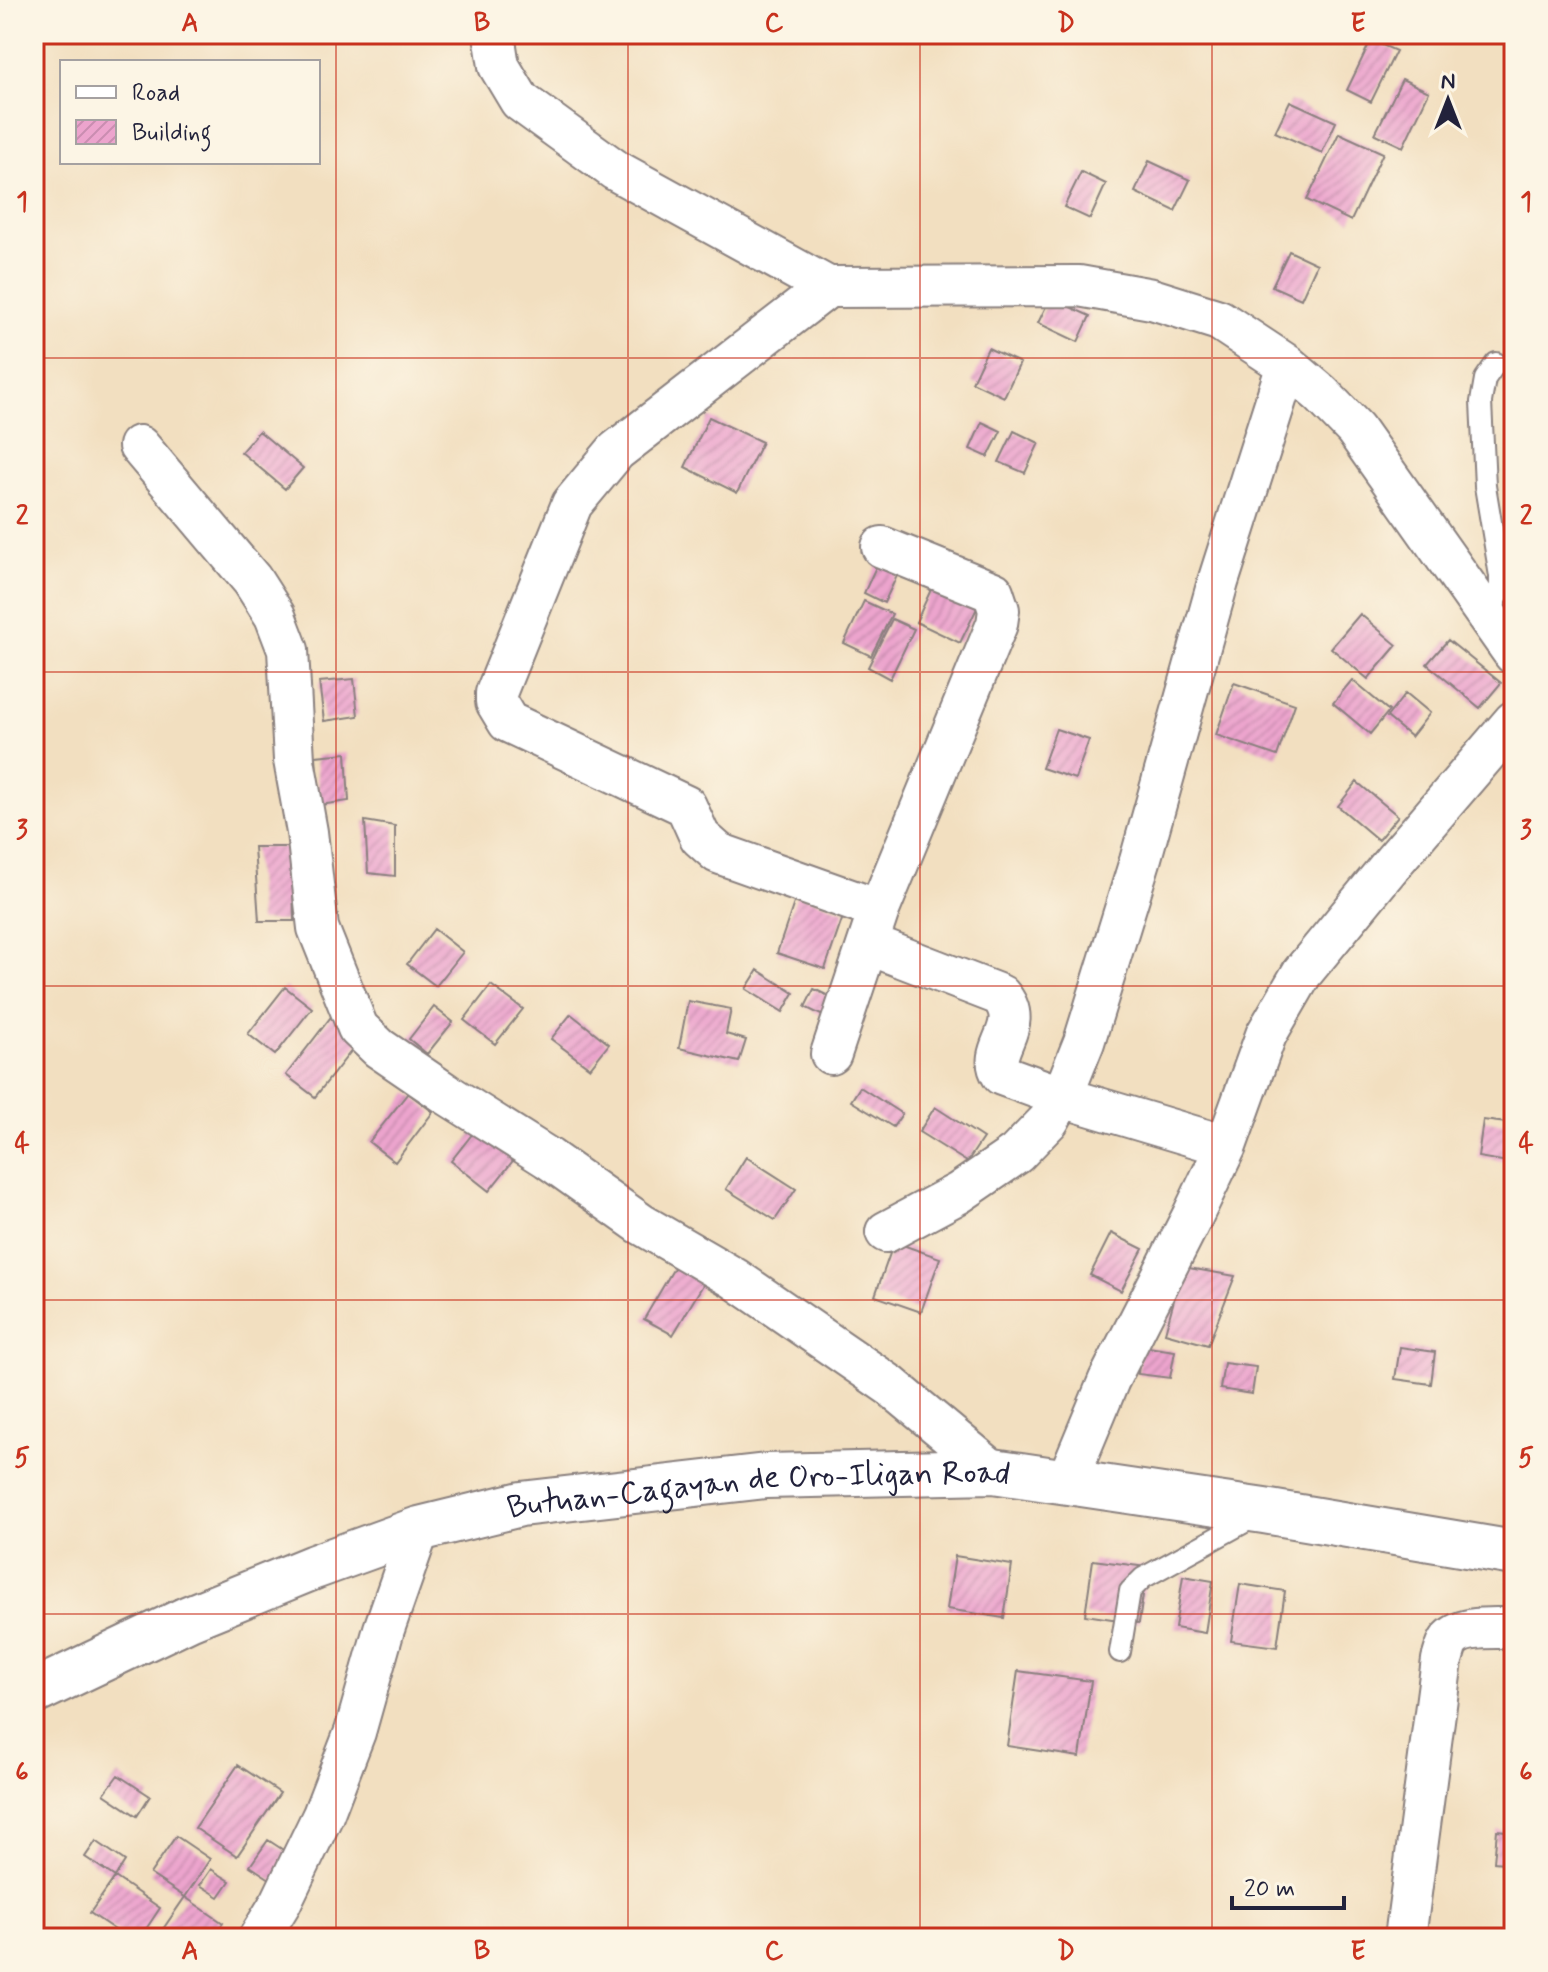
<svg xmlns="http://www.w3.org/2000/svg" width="1548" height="1972" font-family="Mynerve,sans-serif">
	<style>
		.building { fill: url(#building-hatch) }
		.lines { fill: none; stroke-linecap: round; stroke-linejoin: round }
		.lane-casing { stroke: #8a807e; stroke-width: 24 }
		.street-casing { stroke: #8a807e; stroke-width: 44 }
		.highway-casing { stroke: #8a807e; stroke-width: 48 }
		.lane { stroke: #fff; stroke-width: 20 }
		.street { stroke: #fff; stroke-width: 40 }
		.highway { stroke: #fff; stroke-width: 44 }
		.grid { fill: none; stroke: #c8321e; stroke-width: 2; stroke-opacity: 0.55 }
		.labels { text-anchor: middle; stroke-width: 6; stroke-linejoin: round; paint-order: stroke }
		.street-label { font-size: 32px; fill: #22223b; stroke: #fcf5e5 }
		.neatline { fill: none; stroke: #c8321e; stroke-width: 3 }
		.grid-label { font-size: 26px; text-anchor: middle; font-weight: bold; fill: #c8321e }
	</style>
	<defs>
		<pattern id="building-hatch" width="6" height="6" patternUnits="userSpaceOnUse" patternTransform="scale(2)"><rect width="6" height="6" fill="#eca4cd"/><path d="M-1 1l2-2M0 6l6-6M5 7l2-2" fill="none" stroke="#ca8db1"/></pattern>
	</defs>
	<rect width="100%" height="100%" fill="#fcf5e5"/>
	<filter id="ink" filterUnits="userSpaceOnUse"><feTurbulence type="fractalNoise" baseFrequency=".0125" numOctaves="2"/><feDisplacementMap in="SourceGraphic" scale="16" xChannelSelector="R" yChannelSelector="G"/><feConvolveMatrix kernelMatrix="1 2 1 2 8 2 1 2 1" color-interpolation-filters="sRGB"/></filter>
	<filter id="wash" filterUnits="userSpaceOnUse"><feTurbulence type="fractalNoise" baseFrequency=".006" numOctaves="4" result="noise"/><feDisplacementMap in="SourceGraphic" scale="32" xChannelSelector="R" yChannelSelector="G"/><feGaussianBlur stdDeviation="1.8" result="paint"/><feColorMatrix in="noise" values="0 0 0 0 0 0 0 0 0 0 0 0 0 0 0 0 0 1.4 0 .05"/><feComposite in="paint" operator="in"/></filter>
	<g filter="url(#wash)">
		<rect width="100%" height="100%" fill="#f2dfc0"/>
		<g id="blocks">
			<path class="building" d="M 1371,40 L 1396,51 L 1371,102 L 1347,90 Z
				M 1402,79 L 1429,92 L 1403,147 L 1375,134 Z
				M 1290,101 L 1336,122 L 1322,153 L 1275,132 Z
				M 1339,133 L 1383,153 L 1351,221 L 1307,200 Z
				M 1149,161 L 1190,180 L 1175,211 L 1135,192 Z
				M 1081,172 L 1106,184 L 1090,219 L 1064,207 Z
				M 1289,251 L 1317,264 L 1301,299 L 1272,286 Z
				M 1050,298 L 1090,316 L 1078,342 L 1038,323 Z
				M 988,348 L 1020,363 L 1004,397 L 972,382 Z
				M 709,417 L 762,442 L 737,493 L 685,467 Z
				M 982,422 L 1001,431 L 988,457 L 970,449 Z
				M 259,431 L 303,468 L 285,489 L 241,452 Z
				M 1014,431 L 1039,443 L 1025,473 L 999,462 Z
				M 884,549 L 905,559 L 884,603 L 864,593 Z
				M 934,583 L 979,604 L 960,643 L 916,622 Z
				M 864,601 L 892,614 L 871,656 L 844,643 Z
				M 1360,614 L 1397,645 L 1368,679 L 1331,648 Z
				M 892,619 L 914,629 L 890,679 L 868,667 Z
				M 1448,640 L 1501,683 L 1480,708 L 1427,664 Z
				M 354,679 L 358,716 L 324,721 L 319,682 Z
				M 1352,680 L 1389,711 L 1370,734 L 1333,703 Z
				M 1234,683 L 1295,704 L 1277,756 L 1216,735 Z
				M 1406,693 L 1430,713 L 1411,737 L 1387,717 Z
				M 1056,729 L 1089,740 L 1075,779 L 1042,768 Z
				M 346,753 L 349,801 L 319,805 L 316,756 Z
				M 1357,782 L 1398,816 L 1378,840 L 1338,806 Z
				M 365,821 L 395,826 L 395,876 L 368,873 Z
				M 254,847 L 292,847 L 294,921 L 259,921 Z
				M 797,894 L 845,911 L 825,969 L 777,953 Z
				M 434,929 L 463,952 L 436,986 L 407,964 Z
				M 758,970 L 794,993 L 783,1012 L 746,989 Z
				M 491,985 L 523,1009 L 495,1044 L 464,1020 Z
				M 285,987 L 312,1008 L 275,1055 L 248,1034 Z
				M 814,989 L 841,1002 L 831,1020 L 805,1007 Z
				M 688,1001 L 731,1009 L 726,1034 L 746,1040 L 739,1062 L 679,1048 Z
				M 434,1007 L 453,1022 L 427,1054 L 409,1039 Z
				M 334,1013 L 363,1036 L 315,1097 L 286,1075 Z
				M 571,1014 L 609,1044 L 590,1068 L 551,1039 Z
				M 860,1087 L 902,1114 L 893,1127 L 851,1101 Z
				M 408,1093 L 433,1112 L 395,1162 L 369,1142 Z
				M 935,1107 L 983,1138 L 967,1162 L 919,1132 Z
				M 485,1118 L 523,1148 L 489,1191 L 451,1161 Z
				M 1483,1120 L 1514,1124 L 1514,1163 L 1478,1157 Z
				M 746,1157 L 796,1189 L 775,1220 L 726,1189 Z
				M 1111,1233 L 1143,1249 L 1121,1291 L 1090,1275 Z
				M 894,1242 L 940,1258 L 921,1312 L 875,1296 Z
				M 681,1256 L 710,1273 L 673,1335 L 644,1319 Z
				M 1183,1267 L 1235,1276 L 1208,1345 L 1165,1333 Z
				M 1141,1346 L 1175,1351 L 1170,1378 L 1138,1374 Z
				M 1400,1347 L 1435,1352 L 1431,1384 L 1395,1379 Z
				M 1224,1363 L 1256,1367 L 1252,1394 L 1220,1389 Z
				M 955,1556 L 1012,1565 L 1004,1618 L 947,1609 Z
				M 1093,1560 L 1147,1567 L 1139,1623 L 1085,1615 Z
				M 1183,1576 L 1213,1581 L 1205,1633 L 1175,1628 Z
				M 1240,1584 L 1285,1591 L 1277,1647 L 1231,1641 Z
				M 1018,1671 L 1091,1681 L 1080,1757 L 1007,1746 Z
				M 238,1765 L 280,1793 L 237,1856 L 195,1828 Z
				M 118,1775 L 150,1796 L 137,1816 L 104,1794 Z
				M 1497,1830 L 1514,1832 L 1514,1864 L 1494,1862 Z
				M 176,1836 L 210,1859 L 185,1897 L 150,1874 Z
				M 268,1840 L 294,1857 L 276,1883 L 250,1866 Z
				M 96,1841 L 125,1861 L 115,1877 L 160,1908 L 140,1938 L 127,1938 L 90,1913 L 115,1877 L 85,1857 Z
				M 211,1869 L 230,1881 L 219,1897 L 200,1885 Z
				M 185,1897 L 223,1923 L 213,1938 L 170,1938 L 161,1932 Z"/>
		</g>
	</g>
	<g filter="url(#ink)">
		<use href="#blocks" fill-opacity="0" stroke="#8a807e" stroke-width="2"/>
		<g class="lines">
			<defs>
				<path id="lane" d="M 1488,618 L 1500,592 L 1500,576 L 1485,486 L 1481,402 L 1485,379 L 1496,363
					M 1120,1652 L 1130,1591 L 1143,1578 L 1254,1517"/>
				<path id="street" d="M 494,34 L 499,66 L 520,101 L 615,170 L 828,287 L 1079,286 L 1152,299 L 1219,320 L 1287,365 L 1321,394 L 1355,429 L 1514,654
					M 828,287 L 616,451 L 572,504 L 496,693 L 496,702 L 508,722 L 686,806 L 700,837 L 718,853 L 879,910
					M 139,446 L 252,580 L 275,616 L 288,650 L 294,760 L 307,832 L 318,928 L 358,1028 L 379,1048 L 445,1093 L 548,1158 L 641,1224 L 734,1278 L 891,1386 L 993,1471
					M 868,944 L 1000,995 C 1028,1027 984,1049 1002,1075 L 1062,1097 L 1226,1146
					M 831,1054 L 879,910 L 997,624 L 999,610 L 993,592 L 882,547
					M 886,1232 L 959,1193 L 1016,1154 L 1049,1120 L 1062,1097 L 1084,1042 L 1140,861 L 1218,582 L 1287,365
					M 1067,1481 L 1109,1380 L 1193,1215 L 1226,1146 L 1266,1035 L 1302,973 L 1394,861 L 1514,721
					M 259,1938 L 281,1902 L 323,1815 L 355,1732 L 384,1629 L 419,1529
					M 1405,1938 L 1442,1660 C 1444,1654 1446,1645 1449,1641 C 1462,1624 1496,1629 1514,1628"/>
				<g id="highway">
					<path id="s1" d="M 34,1692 L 189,1618 L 314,1567 L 419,1529 L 521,1504 L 766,1476 L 993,1471 L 1264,1511 L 1514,1553"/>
				</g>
			</defs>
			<use href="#lane" class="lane-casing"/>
			<use href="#street" class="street-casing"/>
			<use href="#highway" class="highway-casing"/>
			<use href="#lane" class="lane"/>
			<use href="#street" class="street"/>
			<use href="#highway" class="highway"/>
		</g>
	</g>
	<path class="grid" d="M 336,34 L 336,1938M 628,34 L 628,1938M 920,34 L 920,1938M 1212,34 L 1212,1938M 34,358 L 1514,358M 34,672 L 1514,672M 34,986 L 1514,986M 34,1300 L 1514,1300M 34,1614 L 1514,1614"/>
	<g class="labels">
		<g class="street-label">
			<text dy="11" stroke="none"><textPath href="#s1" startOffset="762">Butuan-Cagayan de Oro-Iligan Road</textPath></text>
		</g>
	</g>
	<rect width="1548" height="1972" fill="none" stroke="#fcf5e5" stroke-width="88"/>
	<rect x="60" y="60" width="260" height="104" fill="#fcf5e5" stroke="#a5a1a1" stroke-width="2"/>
	<rect x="76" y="86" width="40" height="12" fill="#ffffff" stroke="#a5a1a1" stroke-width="2"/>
	<text x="132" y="100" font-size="24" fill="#22223b">Road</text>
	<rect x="76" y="120" width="40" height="24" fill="url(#building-hatch)" stroke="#a5a1a1" stroke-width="2"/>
	<text x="132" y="140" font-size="24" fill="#22223b">Building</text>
	<g transform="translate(1448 100)" stroke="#fcf5e5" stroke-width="6" paint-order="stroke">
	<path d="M0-6L14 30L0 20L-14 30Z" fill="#22223b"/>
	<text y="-12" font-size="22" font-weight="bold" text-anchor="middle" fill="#22223b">N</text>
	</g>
	<path d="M1232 1896v12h112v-12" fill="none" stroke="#22223b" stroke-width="4"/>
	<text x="1244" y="1896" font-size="24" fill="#22223b" stroke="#fcf5e5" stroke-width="6" paint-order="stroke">20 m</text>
	<rect x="44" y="44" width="1460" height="1884" class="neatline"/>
	<g class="grid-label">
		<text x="190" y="31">A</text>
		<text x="482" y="31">B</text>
		<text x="774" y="31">C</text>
		<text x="1066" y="31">D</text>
		<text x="1358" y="31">E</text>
		<text x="22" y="210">1</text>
		<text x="1526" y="210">1</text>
		<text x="22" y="524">2</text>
		<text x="1526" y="524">2</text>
		<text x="22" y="838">3</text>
		<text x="1526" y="838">3</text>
		<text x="22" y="1152">4</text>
		<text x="1526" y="1152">4</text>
		<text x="22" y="1466">5</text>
		<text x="1526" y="1466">5</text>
		<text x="22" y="1780">6</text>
		<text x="1526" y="1780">6</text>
		<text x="190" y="1959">A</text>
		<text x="482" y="1959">B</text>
		<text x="774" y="1959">C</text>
		<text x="1066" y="1959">D</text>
		<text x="1358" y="1959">E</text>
	</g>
</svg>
